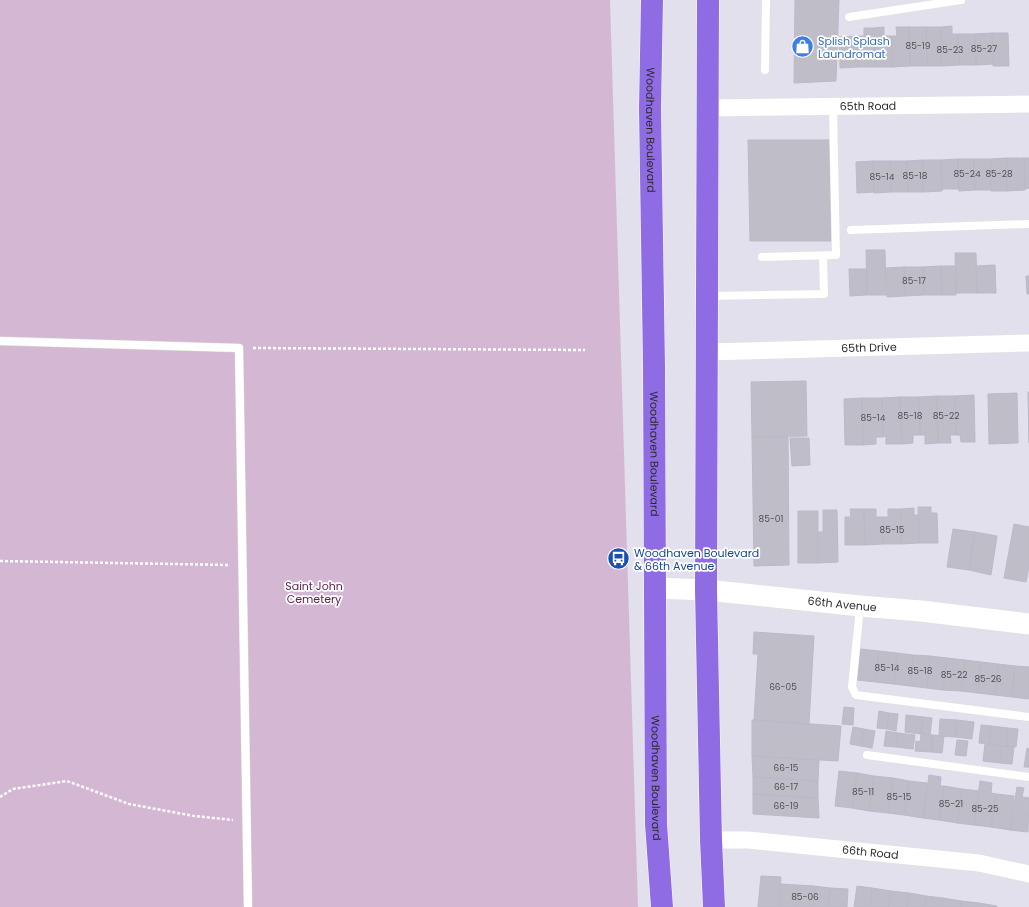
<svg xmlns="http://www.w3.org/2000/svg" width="1029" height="907" font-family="Poppins,sans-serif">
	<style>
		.cemetery { fill: #d4b8d3 }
		.building { fill: #bfbec8; stroke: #bbb9c8 }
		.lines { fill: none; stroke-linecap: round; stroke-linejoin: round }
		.service-casing { stroke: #dee3d5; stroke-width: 9 }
		.minor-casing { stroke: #dee3d5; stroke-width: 18 }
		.tertiary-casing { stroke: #dee3d5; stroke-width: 22 }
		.primary-casing { stroke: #fff; stroke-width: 23 }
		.path { stroke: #fff; stroke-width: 2.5; stroke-dasharray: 3 2; stroke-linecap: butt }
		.service { stroke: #fff; stroke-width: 8 }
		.minor { stroke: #fff; stroke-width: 17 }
		.tertiary { stroke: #fff; stroke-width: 21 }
		.primary { stroke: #8f6ce4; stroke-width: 22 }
		.labels { text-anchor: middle; stroke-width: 3.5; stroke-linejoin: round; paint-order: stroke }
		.number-label { font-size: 9px; fill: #515053 }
		.shop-label { font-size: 11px; fill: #366cbe; stroke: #fff; text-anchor: start }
		.street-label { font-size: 11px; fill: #2c2c2c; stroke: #fff }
		.transit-label { font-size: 11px; fill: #164399; stroke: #fff; text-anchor: start }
		.park-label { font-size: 11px; fill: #63214e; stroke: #fff }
	</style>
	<rect width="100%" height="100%" fill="#e1e0ec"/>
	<path class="cemetery" d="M 0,0 L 610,0 L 638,907 L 0,907 Z"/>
	<path class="building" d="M 795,0 L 839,0 L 836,81 L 794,83 Z
		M 952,26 L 952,34 L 958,34 L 959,65 L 941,66 L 941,27 Z
		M 884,27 L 884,36 L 892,36 L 892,67 L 875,67 L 875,28 Z
		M 896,27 L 909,27 L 910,66 L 892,67 L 892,36 L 897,36 Z
		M 909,27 L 926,27 L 927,66 L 910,66 Z
		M 926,27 L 941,27 L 941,66 L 927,66 Z
		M 864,28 L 875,28 L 875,67 L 858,67 L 857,36 L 864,36 Z
		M 992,33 L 993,64 L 976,65 L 975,34 Z
		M 992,33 L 1008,33 L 1009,66 L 993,66 Z
		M 958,34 L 975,34 L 976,65 L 959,65 Z
		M 857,36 L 858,67 L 840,68 L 839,37 Z
		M 748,140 L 830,140 L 831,241 L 750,241 Z
		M 1007,158 L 1007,191 L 991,191 L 991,159 Z
		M 1007,158 L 1024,158 L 1025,190 L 1007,191 Z
		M 1024,158 L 1029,158 L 1029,188 L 1025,189 Z
		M 958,159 L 959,189 L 942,189 L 941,160 Z
		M 958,159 L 974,159 L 975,190 L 959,191 Z
		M 974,159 L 991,159 L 991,190 L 975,190 Z
		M 923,160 L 923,192 L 908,192 L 907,161 Z
		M 923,160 L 941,160 L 942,191 L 923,192 Z
		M 873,161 L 874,192 L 857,193 L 856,162 Z
		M 873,161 L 890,161 L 891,192 L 874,193 Z
		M 890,161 L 907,161 L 908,192 L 891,192 Z
		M 866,250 L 885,250 L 886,295 L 867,295 Z
		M 955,253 L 976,253 L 977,293 L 956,293 Z
		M 995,265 L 996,293 L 977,293 L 976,266 Z
		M 941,266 L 942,295 L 924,295 L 923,267 Z
		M 941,266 L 955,266 L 956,295 L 942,295 Z
		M 904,267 L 905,296 L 887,297 L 886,268 Z
		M 904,267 L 923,267 L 924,295 L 905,296 Z
		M 849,269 L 867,269 L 867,295 L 850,296 Z
		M 1026,276 L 1029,276 L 1029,294 L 1027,294 Z
		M 806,381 L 807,436 L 752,437 L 751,382 Z
		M 1028,392 L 1029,392 L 1029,443 Z
		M 1017,393 L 1018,443 L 989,444 L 988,394 Z
		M 974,395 L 975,442 L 961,442 L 960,435 L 956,435 L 955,396 Z
		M 937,396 L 938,443 L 925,444 L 925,435 L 920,435 L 919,397 Z
		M 937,396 L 955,396 L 956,435 L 950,435 L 951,443 L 938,443 Z
		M 900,397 L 902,444 L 886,444 L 886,436 L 883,437 L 882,398 Z
		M 900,397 L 919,397 L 920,435 L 913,435 L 913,443 L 902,444 Z
		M 862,398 L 863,445 L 845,445 L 844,399 Z
		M 862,398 L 882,398 L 883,437 L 876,437 L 876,444 L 863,445 Z
		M 752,437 L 788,437 L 789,565 L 754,566 Z
		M 790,438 L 809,438 L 810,465 L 792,466 Z
		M 918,507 L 931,507 L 931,513 L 937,513 L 938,543 L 919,543 Z
		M 914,508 L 914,515 L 919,515 L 919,543 L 901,544 L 901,509 Z
		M 850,509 L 864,509 L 865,545 L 845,545 L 845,517 L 851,517 Z
		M 864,509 L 876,509 L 876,517 L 883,517 L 883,544 L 865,545 Z
		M 888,509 L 901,509 L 901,544 L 883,544 L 883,517 L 888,517 Z
		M 823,510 L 837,510 L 838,562 L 818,563 L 818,532 L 823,532 Z
		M 798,511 L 818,511 L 818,563 L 798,563 Z
		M 1014,524 L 1029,527 L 1029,566 L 1026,582 L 1004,578 Z
		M 953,529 L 975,532 L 969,570 L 947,567 Z
		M 975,532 L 997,536 L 991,575 L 969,570 Z
		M 754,632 L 814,636 L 809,724 L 754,720 L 758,654 L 753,654 Z
		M 860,649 L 879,651 L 876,682 L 857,680 Z
		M 879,651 L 897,653 L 894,684 L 876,682 Z
		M 897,653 L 913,655 L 910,686 L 894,684 Z
		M 913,655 L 930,656 L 927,688 L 910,686 Z
		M 930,656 L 947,658 L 943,690 L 927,688 Z
		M 947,658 L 965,660 L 961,691 L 943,690 Z
		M 965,660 L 981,662 L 978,693 L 961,691 Z
		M 981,662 L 998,664 L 995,695 L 978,693 Z
		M 998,664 L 1015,666 L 1012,697 L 995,695 Z
		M 1015,666 L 1029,667 L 1029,699 L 1012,697 Z
		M 844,707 L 854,708 L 853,725 L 842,724 Z
		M 879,711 L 889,713 L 887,729 L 877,728 Z
		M 889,713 L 898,714 L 896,731 L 887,729 Z
		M 906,715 L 923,717 L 921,734 L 905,732 Z
		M 923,717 L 932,718 L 930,735 L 921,734 Z
		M 940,719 L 957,720 L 955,737 L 939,736 Z
		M 752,720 L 841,726 L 838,761 L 752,756 Z
		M 957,720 L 974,722 L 972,739 L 955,737 Z
		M 981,725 L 991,726 L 989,744 L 979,743 Z
		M 991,726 L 1008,728 L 1006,746 L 989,744 Z
		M 853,727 L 864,729 L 861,746 L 850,744 Z
		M 1008,728 L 1018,729 L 1016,747 L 1006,746 Z
		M 864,729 L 875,731 L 872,748 L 861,746 Z
		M 886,731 L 898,733 L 896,747 L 884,746 Z
		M 898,733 L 915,735 L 913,749 L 896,747 Z
		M 921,734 L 933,735 L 931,752 L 915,751 L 916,741 L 920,742 Z
		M 933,735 L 944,736 L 942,753 L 931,752 Z
		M 957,740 L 968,741 L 966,756 L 955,755 Z
		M 985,744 L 1002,746 L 1000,763 L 983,761 Z
		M 1002,746 L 1014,747 L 1012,764 L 1000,763 Z
		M 1027,748 L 1029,749 L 1029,767 L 1024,767 Z
		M 752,756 L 819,760 L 818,781 L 753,777 Z
		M 839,771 L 857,773 L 852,808 L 835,806 Z
		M 857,773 L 874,776 L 869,811 L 852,808 Z
		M 929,775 L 941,777 L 940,786 L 944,786 L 939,820 L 923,818 Z
		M 874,776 L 893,778 L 888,813 L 869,811 Z
		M 753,777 L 818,781 L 818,798 L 753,794 Z
		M 893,778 L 909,781 L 904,815 L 888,813 Z
		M 909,781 L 927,783 L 923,818 L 904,815 Z
		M 980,781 L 992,783 L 991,793 L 996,794 L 991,827 L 974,825 Z
		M 944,786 L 962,789 L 957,823 L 939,820 Z
		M 1017,787 L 1024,788 L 1022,797 L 1029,798 L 1028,832 L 1010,830 Z
		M 962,789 L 979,791 L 974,825 L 957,823 Z
		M 753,794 L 818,798 L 819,818 L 753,814 Z
		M 996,794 L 1014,796 L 1010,830 L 991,827 Z
		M 761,876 L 781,877 L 779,907 L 758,907 Z
		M 781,884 L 797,885 L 795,907 L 779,907 Z
		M 797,885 L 814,886 L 813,907 L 795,907 Z
		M 814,886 L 830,888 L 828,907 L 813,907 Z
		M 857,886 L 872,888 L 870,907 L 854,907 Z
		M 830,888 L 848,889 L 847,907 L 828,907 Z
		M 872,888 L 891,891 L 889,907 L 870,907 Z
		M 891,891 L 909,893 L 907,907 L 889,907 Z
		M 909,893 L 926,896 L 925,907 L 907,907 Z
		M 926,896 L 943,898 L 942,907 L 925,907 Z
		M 943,898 L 961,901 L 960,907 L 942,907 Z
		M 961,901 L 979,903 L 979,907 L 960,907 Z
		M 979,903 L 997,906 L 997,907 L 979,907 Z"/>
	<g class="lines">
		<defs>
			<path id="service" d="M 849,17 L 961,0
				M 765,70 L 766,0
				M 851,230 L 1029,224
				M 762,257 L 836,255 L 833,106
				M 708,296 L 824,294 L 823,256
				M 0,341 L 239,348 L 248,907
				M 860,607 L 852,687 L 856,695 L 1029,717
				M 867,755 L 1029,777"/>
			<g id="minor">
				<path id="s1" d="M 707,108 L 1029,104"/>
				<path id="s2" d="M 708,352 L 1029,343"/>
				<path id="s3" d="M 711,840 L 748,840 L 979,863 L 1029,874"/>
			</g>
			<g id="tertiary">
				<path id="s4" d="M 656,588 L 706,590 L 860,606 L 921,611 L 1029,624"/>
			</g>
			<g id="primary">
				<path id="s5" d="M 652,0 L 650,109 L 654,366 L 656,824 L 662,907"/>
				<path d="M 708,0 L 706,590 L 711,840 L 714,907"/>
			</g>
		</defs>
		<use href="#service" class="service-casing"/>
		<use href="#minor" class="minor-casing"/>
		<use href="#tertiary" class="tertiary-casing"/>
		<use href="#primary" class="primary-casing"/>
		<path class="path" d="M 253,348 L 585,350
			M 0,561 L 230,565
			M 0,797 L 13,789 L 67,781 L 129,804 L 194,816 L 233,820"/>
		<use href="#service" class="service"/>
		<use href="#minor" class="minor"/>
		<use href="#tertiary" class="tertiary"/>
		<use href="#primary" class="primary"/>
	</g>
	<defs>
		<symbol id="shop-disc" viewBox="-11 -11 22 22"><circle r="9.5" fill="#3f7fe0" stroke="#fff"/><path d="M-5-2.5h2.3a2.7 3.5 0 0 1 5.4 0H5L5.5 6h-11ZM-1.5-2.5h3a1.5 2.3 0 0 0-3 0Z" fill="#fff"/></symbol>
		<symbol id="bus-disc" viewBox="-11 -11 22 22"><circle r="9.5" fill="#1a4fb4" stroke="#fff"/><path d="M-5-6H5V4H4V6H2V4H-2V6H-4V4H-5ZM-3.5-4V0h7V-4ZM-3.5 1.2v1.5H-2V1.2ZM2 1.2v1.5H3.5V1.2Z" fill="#fff"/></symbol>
	</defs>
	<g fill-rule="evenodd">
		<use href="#shop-disc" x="790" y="34" width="25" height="25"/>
		<use href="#bus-disc" x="606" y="546" width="25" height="25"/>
	</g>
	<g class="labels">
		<g class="number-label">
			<text x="918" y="49">85-19</text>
			<text x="984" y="52">85-27</text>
			<text x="950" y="53">85-23</text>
			<text x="967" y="177">85-24</text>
			<text x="999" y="177">85-28</text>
			<text x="915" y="179">85-18</text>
			<text x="882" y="180">85-14</text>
			<text x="914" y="284">85-17</text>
			<text x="910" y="419">85-18</text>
			<text x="946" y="419">85-22</text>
			<text x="873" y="421">85-14</text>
			<text x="771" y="522">85-01</text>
			<text x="892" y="533">85-15</text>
			<text x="887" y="671">85-14</text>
			<text x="920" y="674">85-18</text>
			<text x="954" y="678">85-22</text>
			<text x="988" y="682">85-26</text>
			<text x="783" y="690">66-05</text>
			<text x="786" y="771">66-15</text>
			<text x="786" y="790">66-17</text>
			<text x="863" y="795">85-11</text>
			<text x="899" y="800">85-15</text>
			<text x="951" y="807">85-21</text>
			<text x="786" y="809">66-19</text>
			<text x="985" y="812">85-25</text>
			<text x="805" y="900">85-06</text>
		</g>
		<g class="shop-label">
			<text x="818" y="45">Splish Splash<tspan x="818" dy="13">Laundromat</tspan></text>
		</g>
		<g class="street-label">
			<text dy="4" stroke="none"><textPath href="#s1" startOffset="161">65th Road</textPath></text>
			<text dy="4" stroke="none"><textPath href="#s5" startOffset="130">Woodhaven Boulevard</textPath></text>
			<text dy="4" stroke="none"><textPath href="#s2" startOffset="161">65th Drive</textPath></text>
			<text dy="4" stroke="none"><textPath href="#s5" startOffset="454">Woodhaven Boulevard</textPath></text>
			<text dy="4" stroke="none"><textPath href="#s4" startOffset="187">66th Avenue</textPath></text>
			<text dy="4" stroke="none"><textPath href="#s5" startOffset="778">Woodhaven Boulevard</textPath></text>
			<text dy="4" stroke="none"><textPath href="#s3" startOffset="160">66th Road</textPath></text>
		</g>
		<g class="transit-label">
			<text x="634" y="557">Woodhaven Boulevard<tspan x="634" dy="13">&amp; 66th Avenue</tspan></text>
		</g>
		<g class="park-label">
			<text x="314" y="590">Saint John<tspan x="314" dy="13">Cemetery</tspan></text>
		</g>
	</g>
</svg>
